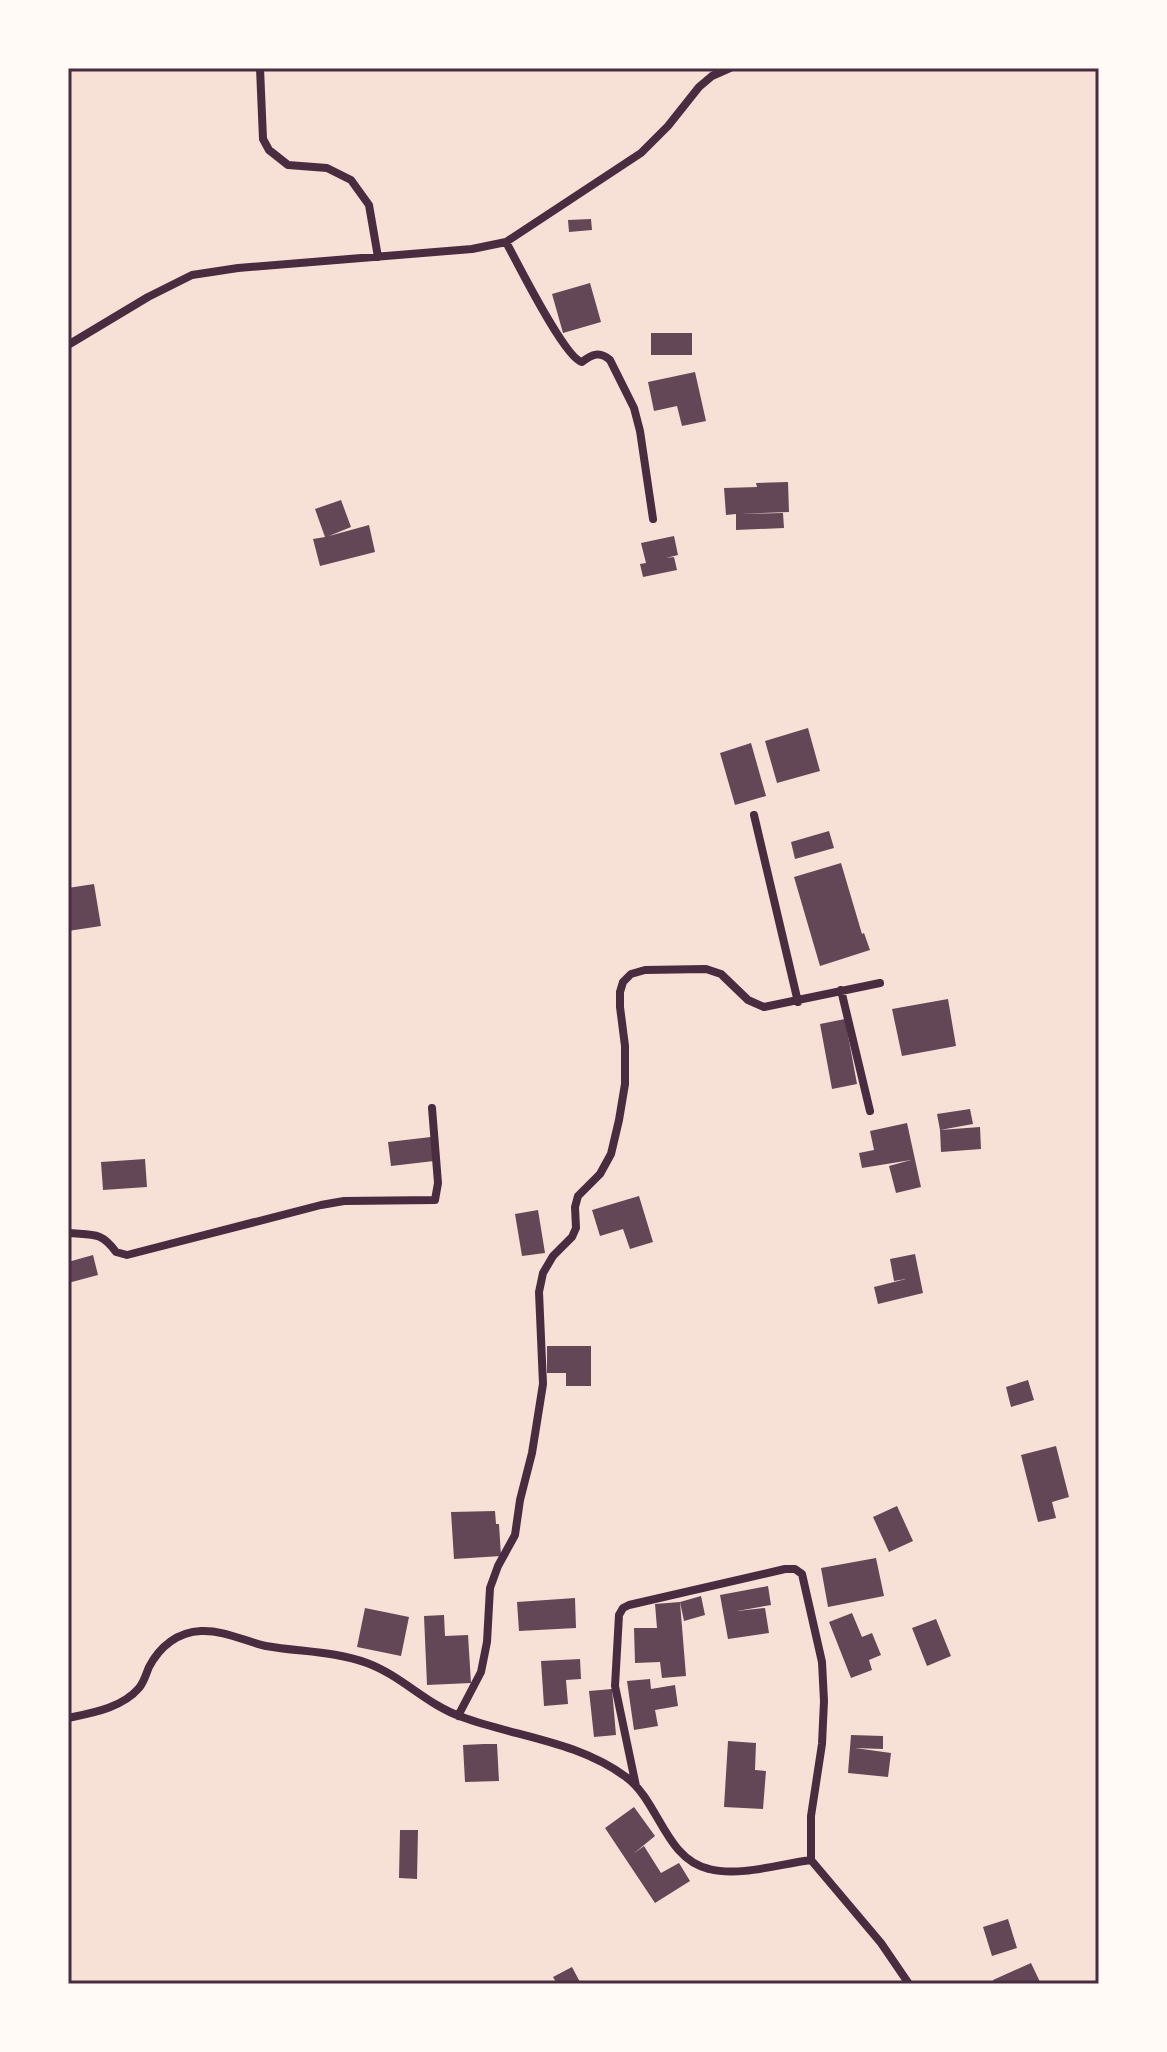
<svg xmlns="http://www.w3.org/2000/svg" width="1167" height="2052" font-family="'Archivo Narrow',sans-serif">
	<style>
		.building { fill: #644757 }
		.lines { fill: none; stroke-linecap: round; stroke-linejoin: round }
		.minor { stroke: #4a2c40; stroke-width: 8 }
		.neatline { fill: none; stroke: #4a2c40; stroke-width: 3 }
	</style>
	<rect width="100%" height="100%" fill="#f7e1d7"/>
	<path class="building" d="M 591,219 L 592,230 L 569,232 L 568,220 Z
		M 590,283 L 601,322 L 563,333 L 552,294 Z
		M 651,333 L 692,333 L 692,355 L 651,355 Z
		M 695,372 L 706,421 L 682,426 L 677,406 L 654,411 L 648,382 Z
		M 788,482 L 789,512 L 740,514 L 783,513 L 784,528 L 736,530 L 736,514 L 726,515 L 724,488 L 757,487 L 756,483 Z
		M 341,500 L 351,527 L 329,536 L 369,525 L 375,552 L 320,566 L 313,539 L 325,537 L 315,509 Z
		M 674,536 L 678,555 L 666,558 L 674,557 L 677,570 L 643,577 L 640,564 L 646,563 L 641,543 Z
		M 808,728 L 820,771 L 777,783 L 765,741 Z
		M 751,743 L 766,796 L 735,805 L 720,753 Z
		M 829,831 L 834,848 L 795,859 L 791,842 Z
		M 841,863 L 862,934 L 864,933 L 870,950 L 820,966 L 794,877 Z
		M 94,884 L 101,926 L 68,931 L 68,888 Z
		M 948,999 L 956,1046 L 902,1056 L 892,1009 Z
		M 845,1019 L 857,1084 L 832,1089 L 820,1024 Z
		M 970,1109 L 973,1124 L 940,1130 L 937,1114 Z
		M 907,1123 L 921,1187 L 896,1193 L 889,1166 L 911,1160 L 862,1168 L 859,1153 L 874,1150 L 870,1131 Z
		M 980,1127 L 981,1149 L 941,1152 L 940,1130 Z
		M 431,1137 L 434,1161 L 391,1166 L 388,1142 Z
		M 145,1159 L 147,1187 L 103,1190 L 101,1162 Z
		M 639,1196 L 653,1242 L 630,1249 L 623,1229 L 600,1236 L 592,1210 Z
		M 538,1210 L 545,1253 L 522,1256 L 515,1214 Z
		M 915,1254 L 923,1293 L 878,1304 L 874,1287 L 906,1279 L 894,1281 L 890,1259 Z
		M 93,1255 L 98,1275 L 68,1283 L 68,1262 Z
		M 547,1346 L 591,1346 L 591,1386 L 566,1386 L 566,1373 L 547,1373 Z
		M 1028,1380 L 1034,1400 L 1011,1407 L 1006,1387 Z
		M 1056,1446 L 1069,1497 L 1052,1502 L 1056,1518 L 1038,1522 L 1021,1455 Z
		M 897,1506 L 913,1541 L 889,1552 L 873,1517 Z
		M 495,1511 L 496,1524 L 499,1524 L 501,1556 L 454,1559 L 451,1512 Z
		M 876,1558 L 884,1596 L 828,1607 L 821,1568 Z
		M 768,1586 L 771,1605 L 737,1611 L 765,1608 L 769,1633 L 728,1639 L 720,1595 Z
		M 701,1596 L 705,1615 L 684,1621 L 680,1602 Z
		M 575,1598 L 576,1628 L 519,1631 L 517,1602 Z
		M 680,1602 L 686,1676 L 662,1678 L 660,1662 L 635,1663 L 634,1628 L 657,1628 L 655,1604 Z
		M 365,1608 L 409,1617 L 401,1656 L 357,1647 Z
		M 852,1613 L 862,1637 L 872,1633 L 881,1655 L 869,1660 L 872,1670 L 851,1678 L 829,1622 Z
		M 444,1615 L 445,1636 L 468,1635 L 471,1683 L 427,1685 L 424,1616 Z
		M 936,1619 L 951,1656 L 927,1666 L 912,1628 Z
		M 580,1659 L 581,1679 L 566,1680 L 568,1704 L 544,1706 L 541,1661 Z
		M 650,1679 L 651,1689 L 675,1685 L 678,1706 L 655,1710 L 658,1726 L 634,1730 L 627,1681 Z
		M 612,1689 L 616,1735 L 594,1737 L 589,1691 Z
		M 851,1735 L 883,1736 L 883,1749 L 855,1748 L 891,1753 L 888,1777 L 848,1773 Z
		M 728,1741 L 756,1743 L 755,1770 L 766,1771 L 763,1809 L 724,1807 Z
		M 484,1744 L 497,1744 L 499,1781 L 465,1782 L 463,1745 Z
		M 634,1807 L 655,1836 L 633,1854 L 644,1846 L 661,1873 L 679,1863 L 690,1881 L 655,1903 L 605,1828 Z
		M 400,1830 L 418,1830 L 417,1879 L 399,1878 Z
		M 1008,1919 L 1017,1948 L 992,1956 L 983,1927 Z
		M 1031,1963 L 1041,1984 L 994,1984 L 993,1980 Z
		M 572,1967 L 581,1984 L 557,1984 L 553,1977 Z"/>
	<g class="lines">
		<path class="minor" d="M 260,68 L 263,139 L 269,150 L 288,165 L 327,168 L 351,180 L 369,205 L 378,257
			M 506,242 C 517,262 565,359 582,362 C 592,354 600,351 610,360 L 634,408 L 640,431 L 653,519
			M 68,345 L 148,297 L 192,275 L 238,268 L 472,249 L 506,242 L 641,153 L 668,126 L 699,87 L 712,76 L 730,68
			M 754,815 L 798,1002
			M 841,990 L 870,1111
			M 68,1233 C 92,1235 101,1231 116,1252 L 127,1255 L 321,1205 L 344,1201 L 435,1200 L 438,1183 L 432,1108
			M 458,1716 L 481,1672 L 487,1642 L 490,1588 L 498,1566 L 515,1535 L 520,1500 L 532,1453 L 543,1384 L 539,1292 L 543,1273 L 553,1256 L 572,1237 L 576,1228 L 575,1207 L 578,1196 L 600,1174 L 611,1154 L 619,1120 L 625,1084 L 625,1046 L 620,1007 L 620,992 L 623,982 L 631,974 L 645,970 L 706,969 L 721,974 L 748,1000 L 764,1007 L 880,983
			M 68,1718 C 92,1713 122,1708 139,1688 C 144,1682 146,1674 149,1667 C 160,1646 178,1632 201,1631 C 224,1630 244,1641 266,1646 C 300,1652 335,1651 367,1663 C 402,1676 427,1705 462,1717 C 517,1737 577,1741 626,1777 C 659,1801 665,1859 709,1869 C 740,1877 779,1864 811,1860 L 881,1943 L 909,1984
			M 636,1786 L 615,1686 L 619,1615 L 623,1608 L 629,1605 L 785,1569 L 795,1569 L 802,1574 L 822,1662 L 824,1701 L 822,1744 L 811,1816 L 811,1860"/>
	</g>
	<rect width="1167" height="2052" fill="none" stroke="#fffaf5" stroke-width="140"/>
	<rect x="70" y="70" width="1027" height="1912" class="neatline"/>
</svg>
